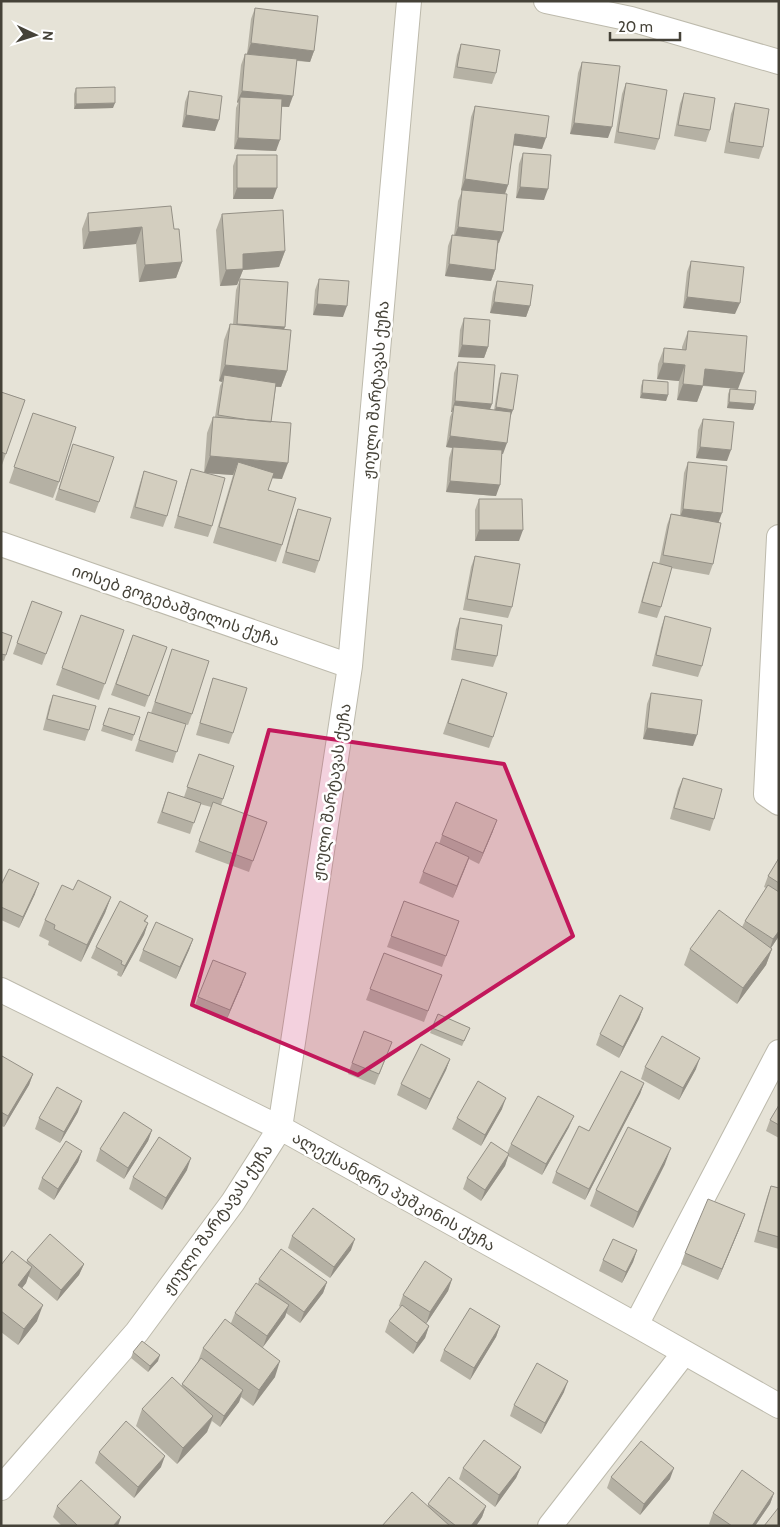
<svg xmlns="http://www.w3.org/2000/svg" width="780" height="1527" font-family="Cabin,'Noto Sans Georgian',sans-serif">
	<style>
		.residential { fill: #e6e3d7 }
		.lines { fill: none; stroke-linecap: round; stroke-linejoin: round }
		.minor-casing { stroke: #bdbaac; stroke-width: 26 }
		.minor { stroke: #fff; stroke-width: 24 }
		.wall { fill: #b5b1a4 }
		.shaded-wall { fill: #949086 }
		.building { fill: #d3cebf; stroke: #949086 }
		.marked { fill: #c2185b; fill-opacity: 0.2; stroke: #c2185b; stroke-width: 4; stroke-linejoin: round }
		.labels { text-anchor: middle; stroke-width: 5; stroke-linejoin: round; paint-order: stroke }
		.street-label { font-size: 16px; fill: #454238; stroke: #fff }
	</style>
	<rect width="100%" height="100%" fill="#f2f1e8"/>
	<path class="residential" d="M 1,1 L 779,1 L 779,1526 L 1,1526 Z"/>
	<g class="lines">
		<defs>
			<path id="minor" d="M 546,1 L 631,19 L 779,62
				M 779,537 L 766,794 L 779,803
				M 1,544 L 350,666
				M 1,990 L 286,1131 L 636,1325 L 779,1406
				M 636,1325 L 779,1052
				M 1,1488 L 137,1332 L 233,1202 L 280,1128 L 350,666 L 409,1
				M 550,1526 L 684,1353"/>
		</defs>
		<use href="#minor" class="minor-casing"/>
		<use href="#minor" class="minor"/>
	</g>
	<path class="wall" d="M 255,8 L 314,51 L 310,62 L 297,61 L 289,107 L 282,107 L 276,151 L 234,149 L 236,108 L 238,103 L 237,102 L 241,65 L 245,54 L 247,54 L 251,19 Z
		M 461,44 L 496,73 L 492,84 L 453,78 L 457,55 Z
		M 582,62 L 608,138 L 570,134 L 578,73 Z
		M 626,83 L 659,139 L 655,150 L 614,143 L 622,94 Z
		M 76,88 L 113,108 L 74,109 L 74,94 Z
		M 189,91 L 215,131 L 182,127 L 185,102 Z
		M 684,93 L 710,130 L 706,142 L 674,136 L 680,104 Z
		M 735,103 L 763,147 L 759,159 L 724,153 L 731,114 Z
		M 475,106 L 542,149 L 513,145 L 508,185 L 505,194 L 495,270 L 491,281 L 445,276 L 448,246 L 452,235 L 454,235 L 458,201 L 462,191 L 461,190 L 471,117 Z
		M 523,153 L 544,200 L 516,198 L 519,164 Z
		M 237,155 L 273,199 L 233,199 L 233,166 Z
		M 88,213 L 174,229 L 182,262 L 176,278 L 139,282 L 136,244 L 83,249 L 82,229 Z
		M 222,214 L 285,251 L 279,267 L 243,270 L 237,285 L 220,286 L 216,230 Z
		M 691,261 L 735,314 L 683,308 L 687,272 Z
		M 240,279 L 284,330 L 287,371 L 281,387 L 276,387 L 271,422 L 282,479 L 272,478 L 268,490 L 282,545 L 276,562 L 213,543 L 233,475 L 204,473 L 207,433 L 213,417 L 215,417 L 220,386 L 222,382 L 219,381 L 224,340 L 230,324 L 233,324 L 236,290 Z
		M 319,279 L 343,317 L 313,315 L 315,290 Z
		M 497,281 L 530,306 L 526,317 L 490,313 L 493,292 Z
		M 464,318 L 488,347 L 484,358 L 458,357 L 460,330 Z
		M 688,331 L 738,389 L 703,386 L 697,402 L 677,400 L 679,381 L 657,379 L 658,364 L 664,348 L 682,350 L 682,347 Z
		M 458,362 L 490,410 L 494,410 L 499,379 L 501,373 L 511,415 L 510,415 L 502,454 L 496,496 L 446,492 L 449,458 L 452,448 L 446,447 L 450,417 L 452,412 L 451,412 L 454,373 Z
		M 643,380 L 668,395 L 666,401 L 640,398 L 641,386 Z
		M 730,389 L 755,404 L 753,410 L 727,408 L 728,394 Z
		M 1,392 L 25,400 L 2,465 L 1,465 Z
		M 33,413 L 59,482 L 53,498 L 9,483 Z
		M 703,419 L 727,461 L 696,458 L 698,430 Z
		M 69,455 L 99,502 L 95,513 L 55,500 Z
		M 688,462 L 719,523 L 713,564 L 709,575 L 671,568 L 661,607 L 657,618 L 638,613 L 649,573 L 653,562 L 659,564 L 667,525 L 671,514 L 680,515 L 684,473 Z
		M 191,469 L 212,526 L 208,537 L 174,528 L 187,481 Z
		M 144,471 L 167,516 L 163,527 L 130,518 L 140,483 Z
		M 479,499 L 519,541 L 475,541 L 475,510 Z
		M 298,509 L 319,561 L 315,573 L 282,563 L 294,520 Z
		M 475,556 L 512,607 L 508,618 L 463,610 L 471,567 Z
		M 32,601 L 62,612 L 42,665 L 13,654 Z
		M 81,615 L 124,630 L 99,700 L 56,685 Z
		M 665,616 L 702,666 L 698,677 L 652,666 L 661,628 Z
		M 460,618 L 497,656 L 493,667 L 451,660 L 456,629 Z
		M 1,632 L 12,636 L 4,661 L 1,660 Z
		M 133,635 L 167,647 L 145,707 L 111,695 Z
		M 172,649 L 192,714 L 188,725 L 185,724 L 173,763 L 135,751 L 148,712 L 151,713 Z
		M 213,678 L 233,733 L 229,744 L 196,735 Z
		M 462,679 L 493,737 L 489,748 L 443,734 Z
		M 651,693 L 693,746 L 643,739 L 647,704 Z
		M 53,695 L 89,730 L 85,741 L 43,730 L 49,706 Z
		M 109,708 L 134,735 L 132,741 L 101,731 Z
		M 199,754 L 234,766 L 221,805 L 267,822 L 249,872 L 195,852 L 211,807 L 200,804 L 190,834 L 157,823 L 168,792 L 184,797 Z
		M 683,778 L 714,819 L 710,831 L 670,819 L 678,789 Z
		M 493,831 L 479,864 L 469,859 L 453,898 L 419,883 L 423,872 L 439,844 L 442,835 Z
		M 779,858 L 779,936 L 771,948 L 772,949 L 766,965 L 737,1004 L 684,965 L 690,949 L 742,927 L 745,921 L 766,888 L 764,887 L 768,876 Z
		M 1,885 L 35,894 L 19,928 L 1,920 Z
		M 73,890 L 111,897 L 105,913 L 81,962 L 48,945 L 49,941 L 39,936 L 45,920 Z
		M 404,901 L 459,921 L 442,967 L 387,947 Z
		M 148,916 L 145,922 L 148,923 L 144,935 L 121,977 L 117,975 L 118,972 L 91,958 L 96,947 Z
		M 193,939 L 189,950 L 176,979 L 139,961 L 143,950 Z
		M 384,953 L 442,975 L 424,1022 L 366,1000 Z
		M 242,984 L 226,1021 L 194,1008 L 198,997 Z
		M 643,1008 L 639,1019 L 619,1058 L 596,1045 L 600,1034 Z
		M 438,1014 L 470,1028 L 462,1046 L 430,1033 Z
		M 388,1053 L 375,1085 L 348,1074 L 352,1063 Z
		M 1,1058 L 33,1074 L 29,1085 L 4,1127 L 1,1126 Z
		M 450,1059 L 446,1070 L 426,1110 L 397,1095 L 401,1084 Z
		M 645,1067 L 696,1069 L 679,1100 L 641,1079 Z
		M 644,1083 L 640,1094 L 585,1200 L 552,1183 L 556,1172 L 589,1131 Z
		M 779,1105 L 779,1138 L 766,1131 L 770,1120 Z
		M 502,1109 L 481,1146 L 452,1129 L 457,1118 Z
		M 78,1112 L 60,1143 L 35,1129 L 39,1118 Z
		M 569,1127 L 542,1175 L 508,1156 L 505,1166 L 481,1201 L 463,1189 L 467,1178 L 507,1153 L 511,1144 Z
		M 152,1130 L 148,1141 L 124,1179 L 96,1161 L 100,1149 Z
		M 82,1151 L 78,1162 L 54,1200 L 38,1189 L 42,1178 Z
		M 665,1164 L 633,1228 L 590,1206 L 596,1190 Z
		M 187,1170 L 162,1210 L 129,1189 L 133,1177 Z
		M 771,1186 L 779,1188 L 779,1249 L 754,1242 L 767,1197 Z
		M 741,1225 L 718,1280 L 681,1264 L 685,1253 Z
		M 292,1236 L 351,1250 L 330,1278 L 288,1248 Z
		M 637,1250 L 633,1262 L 622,1283 L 599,1271 L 603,1260 Z
		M 27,1260 L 84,1264 L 79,1275 L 57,1301 L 28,1276 L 26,1283 L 22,1288 L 37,1321 L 18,1345 L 1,1332 L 1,1265 L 26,1263 Z
		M 259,1279 L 327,1282 L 323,1293 L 300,1323 L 286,1313 L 285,1317 L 263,1347 L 275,1377 L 253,1406 L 241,1397 L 239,1402 L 220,1427 L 212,1421 L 207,1432 L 177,1464 L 136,1426 L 142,1409 L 181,1386 L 197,1364 L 203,1348 L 231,1323 L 235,1313 L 258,1284 Z
		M 452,1279 L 448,1291 L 426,1324 L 429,1326 L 425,1338 L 413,1354 L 385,1332 L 389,1321 L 400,1307 L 399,1306 L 403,1295 Z
		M 500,1326 L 496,1337 L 470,1380 L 440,1361 L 444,1350 Z
		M 133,1352 L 158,1361 L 148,1372 L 131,1358 Z
		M 564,1392 L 541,1434 L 510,1416 L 514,1405 Z
		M 99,1452 L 161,1467 L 134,1498 L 95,1463 Z
		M 521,1467 L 516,1478 L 495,1507 L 459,1479 L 463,1468 Z
		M 611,1477 L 670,1479 L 640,1515 L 607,1488 Z
		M 774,1493 L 770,1504 L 755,1526 L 711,1526 L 709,1524 L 713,1513 Z
		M 428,1504 L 486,1506 L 482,1517 L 476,1526 L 382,1526 L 428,1506 Z
		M 57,1506 L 118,1526 L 62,1526 L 53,1517 Z"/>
	<path class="shaded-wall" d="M 251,43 L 314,51 L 310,62 L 247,54 Z
		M 242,91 L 293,96 L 289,107 L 240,103 L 240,97 L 238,103 L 237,102 Z
		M 115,103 L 113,108 L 74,109 L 76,104 Z
		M 186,115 L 219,120 L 215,131 L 182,127 Z
		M 574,123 L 612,127 L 608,138 L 570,134 Z
		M 515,134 L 546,138 L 542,149 L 511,145 Z
		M 238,138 L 280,140 L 276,151 L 234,149 Z
		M 465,179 L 508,185 L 504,196 L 461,190 Z
		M 520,187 L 548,189 L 544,200 L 516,198 Z
		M 237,188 L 277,188 L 273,199 L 233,199 Z
		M 142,227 L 136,244 L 83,249 L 89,232 Z
		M 458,227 L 503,232 L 499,243 L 454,238 Z
		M 285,251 L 279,267 L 243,270 L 237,285 L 220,286 L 226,270 L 243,254 Z
		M 182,262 L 176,278 L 139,282 L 145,265 Z
		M 449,264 L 495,270 L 491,281 L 445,276 Z
		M 687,297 L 740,303 L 735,314 L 683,308 Z
		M 494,302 L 530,306 L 526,317 L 490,313 Z
		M 317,304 L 347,306 L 343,317 L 313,315 Z
		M 237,324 L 285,327 L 281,338 L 232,335 Z
		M 462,345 L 488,347 L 484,358 L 458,357 Z
		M 663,363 L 685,365 L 679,381 L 657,379 Z
		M 225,365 L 287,371 L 281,387 L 223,382 L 224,375 L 222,382 L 219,381 Z
		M 705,369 L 744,373 L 738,389 L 699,385 Z
		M 683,384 L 703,386 L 697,402 L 677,400 Z
		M 642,393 L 668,395 L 666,401 L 640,398 Z
		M 455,401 L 492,404 L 488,415 L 454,405 L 452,412 L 451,412 Z
		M 729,402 L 755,404 L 753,410 L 727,408 Z
		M 496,407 L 513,410 L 511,415 L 494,413 Z
		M 450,436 L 507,443 L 503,454 L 446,447 Z
		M 700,447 L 731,450 L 727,461 L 696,458 Z
		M 210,456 L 288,463 L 282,479 L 234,475 L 238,462 L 233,475 L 204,473 Z
		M 450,481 L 500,485 L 496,496 L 446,492 Z
		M 683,509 L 722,513 L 718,524 L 679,520 Z
		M 479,530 L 523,530 L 519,541 L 475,541 Z
		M 647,728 L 697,735 L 693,746 L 643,739 Z
		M 497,820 L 493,831 L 479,864 L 483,853 Z
		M 469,857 L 465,868 L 453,898 L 457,886 Z
		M 39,883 L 35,894 L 19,928 L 23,917 Z
		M 111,897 L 105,913 L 81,962 L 87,945 Z
		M 148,923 L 144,935 L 121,977 L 125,966 Z
		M 779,931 L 779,936 L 769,951 L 773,939 Z
		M 193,939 L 189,950 L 176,979 L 180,967 Z
		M 772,949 L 766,965 L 737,1004 L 743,988 Z
		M 246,973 L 242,984 L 226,1021 L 230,1010 Z
		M 643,1008 L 639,1019 L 619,1058 L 623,1047 Z
		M 700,1058 L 696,1069 L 679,1100 L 683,1088 Z
		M 450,1059 L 446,1070 L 426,1110 L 430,1099 Z
		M 33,1074 L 29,1085 L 4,1127 L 8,1116 Z
		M 644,1083 L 640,1094 L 585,1200 L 589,1189 Z
		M 506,1098 L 502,1109 L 481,1146 L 485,1135 Z
		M 82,1101 L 78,1112 L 60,1143 L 64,1132 Z
		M 574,1116 L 569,1127 L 542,1175 L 546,1164 Z
		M 152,1130 L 148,1141 L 124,1179 L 128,1168 Z
		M 671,1148 L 665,1164 L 633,1228 L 638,1212 Z
		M 82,1151 L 78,1162 L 54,1200 L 58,1189 Z
		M 509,1154 L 505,1166 L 481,1201 L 485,1190 Z
		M 191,1158 L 187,1170 L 162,1210 L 166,1198 Z
		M 745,1214 L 741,1225 L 718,1280 L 722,1269 Z
		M 355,1239 L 351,1250 L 330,1278 L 334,1267 Z
		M 637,1250 L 633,1262 L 622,1283 L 626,1272 Z
		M 84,1264 L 79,1275 L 57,1301 L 61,1290 Z
		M 32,1267 L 26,1283 L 12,1301 L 18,1285 Z
		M 452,1279 L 448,1291 L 426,1324 L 430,1312 Z
		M 327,1282 L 323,1293 L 300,1323 L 304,1312 Z
		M 43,1305 L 37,1321 L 18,1345 L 24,1329 Z
		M 289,1305 L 285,1317 L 263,1347 L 267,1336 Z
		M 429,1326 L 425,1338 L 413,1354 L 417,1343 Z
		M 500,1326 L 496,1337 L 470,1380 L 474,1368 Z
		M 160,1355 L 158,1361 L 148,1372 L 150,1366 Z
		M 280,1361 L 275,1377 L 253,1406 L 259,1390 Z
		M 568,1381 L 564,1392 L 541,1434 L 545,1423 Z
		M 243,1390 L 239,1402 L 220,1427 L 224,1416 Z
		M 213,1416 L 207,1432 L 177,1464 L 183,1448 Z
		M 165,1456 L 161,1467 L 134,1498 L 138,1487 Z
		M 521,1467 L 516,1478 L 495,1507 L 499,1495 Z
		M 674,1468 L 670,1479 L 640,1515 L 644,1504 Z
		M 774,1493 L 770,1504 L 755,1526 L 752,1526 Z
		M 486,1506 L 482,1517 L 476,1526 L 471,1526 Z
		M 121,1517 L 118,1526 L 113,1526 Z"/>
	<path class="building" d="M 255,8 L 318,16 L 314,51 L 251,43 Z
		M 461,44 L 500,50 L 496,73 L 457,67 Z
		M 245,54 L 297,59 L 293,96 L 242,91 Z
		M 582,62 L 620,66 L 612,127 L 574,123 Z
		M 626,83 L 667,90 L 659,139 L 618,132 Z
		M 115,87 L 115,103 L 76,104 L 76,88 Z
		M 189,91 L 222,96 L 219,120 L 186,115 Z
		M 684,93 L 715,98 L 710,130 L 678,125 Z
		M 240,97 L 282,99 L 280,140 L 238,138 Z
		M 735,103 L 769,109 L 763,147 L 729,142 Z
		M 475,106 L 549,116 L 546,138 L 515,134 L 508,185 L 465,179 Z
		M 523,153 L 551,155 L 548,189 L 520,187 Z
		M 237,155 L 277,155 L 277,188 L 237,188 Z
		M 462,190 L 507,194 L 503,232 L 458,227 Z
		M 171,206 L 174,229 L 179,229 L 182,262 L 145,265 L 142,227 L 89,232 L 88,213 Z
		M 283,210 L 285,251 L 243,254 L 243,269 L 226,270 L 222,214 Z
		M 452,235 L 498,240 L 495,270 L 449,264 Z
		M 691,261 L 744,267 L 740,303 L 687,297 Z
		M 240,279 L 288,282 L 285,327 L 237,324 Z
		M 319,279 L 349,281 L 347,306 L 317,304 Z
		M 497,281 L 533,285 L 530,306 L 494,302 Z
		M 464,318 L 490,320 L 488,347 L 462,345 Z
		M 230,324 L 291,330 L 287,371 L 225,365 Z
		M 688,331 L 747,336 L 744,373 L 705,369 L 703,386 L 683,384 L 685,365 L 663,363 L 664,348 L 686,350 Z
		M 458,362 L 495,365 L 492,404 L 455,401 Z
		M 501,373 L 518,375 L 513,410 L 496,407 Z
		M 224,375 L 276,383 L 271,422 L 249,420 L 218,415 Z
		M 643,380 L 668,382 L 668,395 L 642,393 Z
		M 730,389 L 756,391 L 755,404 L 729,402 Z
		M 1,392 L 25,400 L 6,454 L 1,452 Z
		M 454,405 L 511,412 L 507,443 L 450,436 Z
		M 33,413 L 76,427 L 59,482 L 14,467 Z
		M 213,417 L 291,423 L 288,463 L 210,456 Z
		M 703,419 L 734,422 L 731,450 L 700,447 Z
		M 73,444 L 114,457 L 99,502 L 59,489 Z
		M 453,447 L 502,450 L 500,485 L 450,481 Z
		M 238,462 L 274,473 L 268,490 L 296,498 L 282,545 L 219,527 Z
		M 688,462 L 727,466 L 722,513 L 683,509 Z
		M 191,469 L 225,478 L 212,526 L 178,516 Z
		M 144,471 L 177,481 L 167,516 L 135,507 Z
		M 479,499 L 522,499 L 523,530 L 479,530 Z
		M 298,509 L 331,518 L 319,561 L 286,552 Z
		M 671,514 L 721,523 L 713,564 L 663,555 Z
		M 475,556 L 520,564 L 512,607 L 467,599 Z
		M 653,562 L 672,567 L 661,607 L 642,602 Z
		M 32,601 L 62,612 L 46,654 L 17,643 Z
		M 81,615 L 124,630 L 105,684 L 62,668 Z
		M 665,616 L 711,628 L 702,666 L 656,655 Z
		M 460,618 L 502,625 L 497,656 L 455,649 Z
		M 1,632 L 12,636 L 6,655 L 1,654 Z
		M 133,635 L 167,647 L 149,696 L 116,684 Z
		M 172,649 L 209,661 L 192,714 L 155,702 Z
		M 213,678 L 247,688 L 233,733 L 200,723 Z
		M 462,679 L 507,693 L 493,737 L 448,723 Z
		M 651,693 L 702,700 L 697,735 L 647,728 Z
		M 53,695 L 96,706 L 89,730 L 47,719 Z
		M 109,708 L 140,717 L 134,735 L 103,725 Z
		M 148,712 L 186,724 L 177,752 L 139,740 Z
		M 199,754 L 234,766 L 223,799 L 187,787 Z
		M 683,778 L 722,789 L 714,819 L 674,808 Z
		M 168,792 L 201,803 L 194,823 L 162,812 Z
		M 213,802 L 267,822 L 253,861 L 199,841 Z
		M 456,802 L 497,820 L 483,853 L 442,835 Z
		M 436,842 L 469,857 L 457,886 L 423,872 Z
		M 779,858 L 779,883 L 768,876 Z
		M 9,869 L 39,883 L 23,917 L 1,907 L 1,885 Z
		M 78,880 L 111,897 L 87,945 L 54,929 L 55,925 L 45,920 L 62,885 L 73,890 Z
		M 768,885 L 779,892 L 779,931 L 773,939 L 745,921 Z
		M 120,901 L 148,916 L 144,921 L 148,923 L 125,966 L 121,964 L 122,961 L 96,947 Z
		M 404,901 L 459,921 L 446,956 L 391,936 Z
		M 719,910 L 772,949 L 743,988 L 690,949 Z
		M 156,922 L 193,939 L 180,967 L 143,950 Z
		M 384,953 L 442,975 L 428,1011 L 370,989 Z
		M 213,960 L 246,973 L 230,1010 L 198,997 Z
		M 620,995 L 643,1008 L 623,1047 L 600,1034 Z
		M 438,1014 L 470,1028 L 464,1041 L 432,1028 Z
		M 364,1031 L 392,1042 L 379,1074 L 352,1063 Z
		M 662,1036 L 700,1058 L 683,1088 L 645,1067 Z
		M 421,1044 L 450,1059 L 430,1099 L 401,1084 Z
		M 2,1056 L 33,1074 L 8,1116 L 1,1112 L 1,1058 Z
		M 621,1071 L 644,1083 L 589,1189 L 556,1172 L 579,1126 L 589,1131 Z
		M 478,1081 L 506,1098 L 485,1135 L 457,1118 Z
		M 57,1087 L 82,1101 L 64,1132 L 39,1118 Z
		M 538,1096 L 574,1116 L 546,1164 L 511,1144 Z
		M 779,1105 L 779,1125 L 770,1120 Z
		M 124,1112 L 152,1130 L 128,1168 L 100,1149 Z
		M 628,1127 L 671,1148 L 638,1212 L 596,1190 Z
		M 159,1137 L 191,1158 L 166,1198 L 133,1177 Z
		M 66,1141 L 82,1151 L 58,1189 L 42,1178 Z
		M 491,1142 L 509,1154 L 485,1190 L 467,1178 Z
		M 771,1186 L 779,1188 L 779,1237 L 758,1231 Z
		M 708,1199 L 745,1214 L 722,1269 L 685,1253 Z
		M 313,1208 L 355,1239 L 334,1267 L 292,1236 Z
		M 50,1234 L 84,1264 L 61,1290 L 27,1260 Z
		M 613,1239 L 637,1250 L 626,1272 L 603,1260 Z
		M 281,1249 L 327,1282 L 304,1312 L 259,1279 Z
		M 12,1251 L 32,1267 L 18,1285 L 43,1305 L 24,1329 L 1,1311 L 1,1265 Z
		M 425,1261 L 452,1279 L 430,1312 L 403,1295 Z
		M 256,1283 L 289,1305 L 267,1336 L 235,1313 Z
		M 402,1305 L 429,1326 L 417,1343 L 389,1321 Z
		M 470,1308 L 500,1326 L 474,1368 L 444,1350 Z
		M 225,1319 L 280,1361 L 259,1390 L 203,1348 Z
		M 142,1341 L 160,1355 L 150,1366 L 133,1352 Z
		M 201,1358 L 243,1390 L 224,1416 L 182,1384 Z
		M 537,1363 L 568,1381 L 545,1423 L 514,1405 Z
		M 172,1377 L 213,1416 L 183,1448 L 142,1409 Z
		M 126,1421 L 165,1456 L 138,1487 L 99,1452 Z
		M 484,1440 L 521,1467 L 499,1495 L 463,1468 Z
		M 641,1441 L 674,1468 L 644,1504 L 611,1477 Z
		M 742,1470 L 774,1493 L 752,1526 L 732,1526 L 713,1513 Z
		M 449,1477 L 486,1506 L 471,1526 L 456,1526 L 428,1504 Z
		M 81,1480 L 121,1517 L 113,1526 L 78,1526 L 57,1506 Z
		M 412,1492 L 450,1526 L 382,1526 Z
		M 779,1507 L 779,1526 L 764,1526 Z"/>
	<path class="marked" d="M 269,730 L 504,764 L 573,936 L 358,1075 L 192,1005 Z"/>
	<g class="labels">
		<g class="street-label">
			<text transform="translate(375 390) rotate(-85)" y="6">ჟიული შარტავას ქუჩა</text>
			<text transform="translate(176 605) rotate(19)" y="6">იოსებ გოგებაშვილის ქუჩა</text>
			<text transform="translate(331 792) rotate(-81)" y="6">ჟიული შარტავას ქუჩა</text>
			<text transform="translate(394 1191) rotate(29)" y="6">ალექსანდრე პუშკინის ქუჩა</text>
			<text transform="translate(217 1219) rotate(-55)" y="6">ჟიული შარტავას ქუჩა</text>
		</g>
	</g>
	<rect width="780" height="1527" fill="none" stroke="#454238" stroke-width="5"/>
	<g transform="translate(35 35) rotate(94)" stroke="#ffffff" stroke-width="4" paint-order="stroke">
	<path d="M0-4L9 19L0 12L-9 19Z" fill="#454238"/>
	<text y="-8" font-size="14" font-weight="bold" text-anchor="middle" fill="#454238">N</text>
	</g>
	<path d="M610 32v8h70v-8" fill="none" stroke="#454238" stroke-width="2.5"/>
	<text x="618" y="32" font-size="15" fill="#454238" stroke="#ffffff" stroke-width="4" paint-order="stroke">20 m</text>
</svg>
